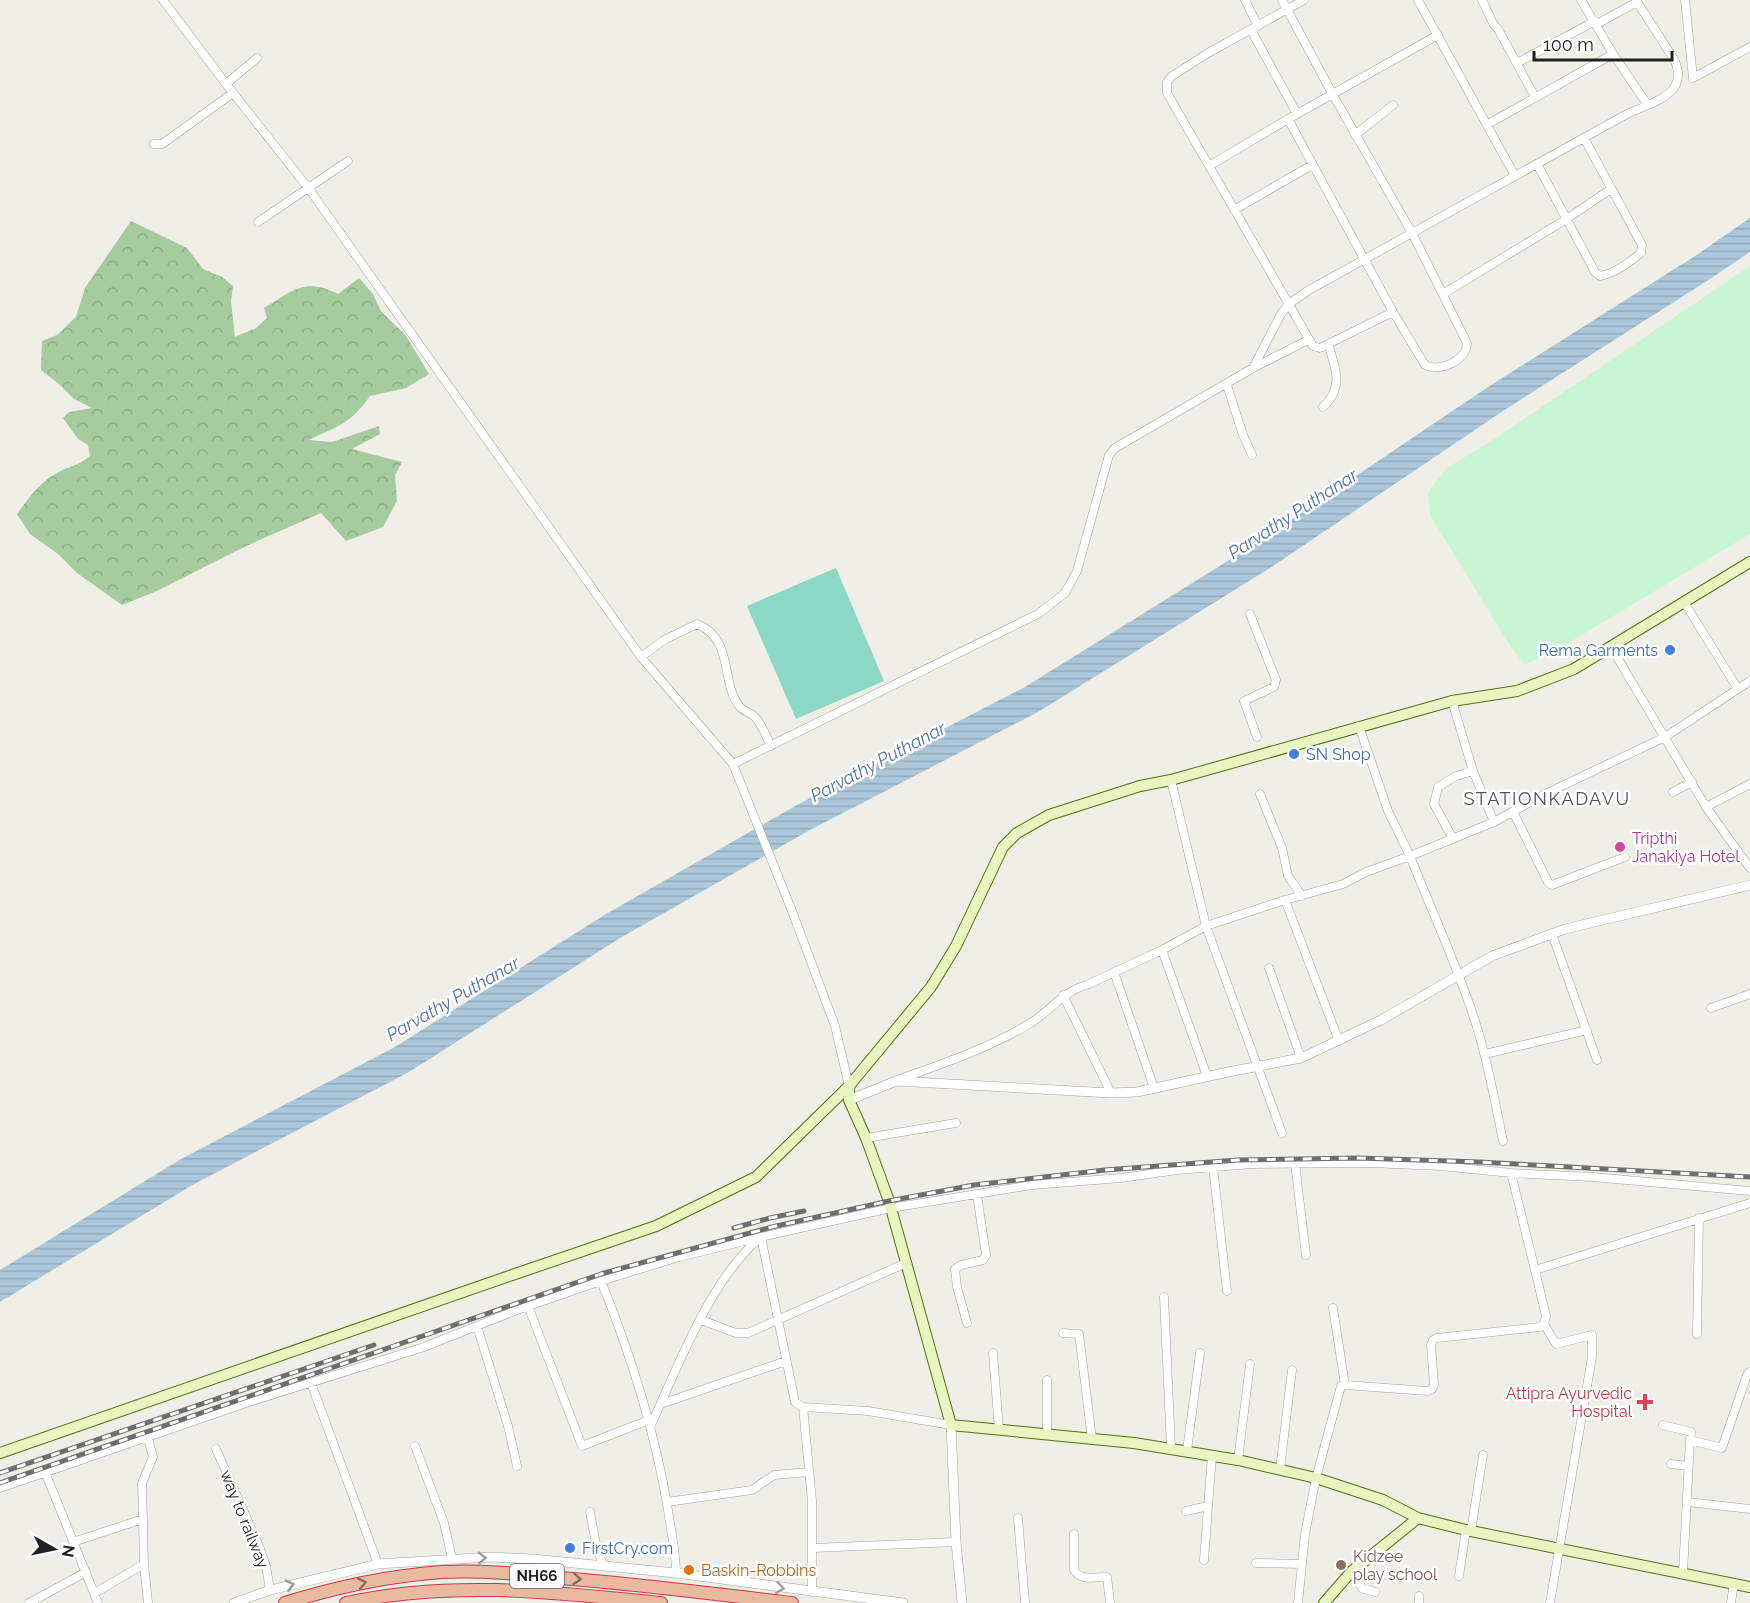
<svg xmlns="http://www.w3.org/2000/svg" width="1750" height="1603" font-family="Raleway,sans-serif">
	<style>
		.forest { fill: url(#forest-crowns) }
		.park { fill: #c8f5d3 }
		.pitch { fill: #8bd8c6 }
		.water { fill: url(#water-rules) }
		.lines { fill: none; stroke-linecap: round; stroke-linejoin: round }
		.minor-casing { stroke: #a1a1a1; stroke-width: 9 }
		.tertiary-casing { stroke: #a1a1a1; stroke-width: 10 }
		.secondary-casing { stroke: #556f0e; stroke-width: 12 }
		.trunk-casing { stroke: #cd3450; stroke-width: 14 }
		.minor { stroke: #fff; stroke-width: 8 }
		.tertiary { stroke: #fff; stroke-width: 9 }
		.secondary { stroke: #e9f5c0; stroke-width: 10 }
		.trunk { stroke: #eaba9f; stroke-width: 12 }
		.rail-casing { stroke: #6e6e6e; stroke-width: 5 }
		.rail { stroke: #fff; stroke-width: 3; stroke-dasharray: 9; stroke-linecap: butt }
		.oneway { stroke: #9b9b9b }
		.oneway2 { stroke: #856d60 }
		.shop-dot { fill: #3f7fe0; stroke: #fff; stroke-width: 2 }
		.hotel-dot { fill: #d1479c; stroke: #fff; stroke-width: 2 }
		.health-dot { fill: #e0444e; stroke: #fff; stroke-width: 2 }
		.education-dot { fill: #8d6e63; stroke: #fff; stroke-width: 2 }
		.food-dot { fill: #e8710a; stroke: #fff; stroke-width: 2 }
		.labels { text-anchor: middle; stroke-width: 5; stroke-linejoin: round; paint-order: stroke }
		.shield { fill: #fff; stroke: #636363; stroke-width: 1.5 }
		.shield-label { font-size: 15px; font-weight: bold; fill: #202020 }
		.shop-label { font-size: 16px; fill: #366cbe; stroke: #fff; text-anchor: start }
		.hotel-label { font-size: 16px; fill: #b23c85; stroke: #fff; text-anchor: start }
		.health-label { font-size: 16px; fill: #be3a42; stroke: #fff; text-anchor: end }
		.street-label { font-size: 16px; fill: #202020; stroke: #fff }
		.education-label { font-size: 16px; fill: #785e54; stroke: #fff; text-anchor: start }
		.food-label { font-size: 16px; fill: #c56008; stroke: #fff; text-anchor: start }
		.water-label { font-size: 18px; font-style: italic; fill: #5370a8; stroke: #fff }
		.neighbourhood-label { font-size: 18px; letter-spacing: 1.5px; fill: #535353; stroke: #fff }
	</style>
	<defs>
		<pattern id="forest-crowns" width="20" height="18" patternUnits="userSpaceOnUse" patternTransform="scale(1.5)"><rect width="20" height="18" fill="#a5cb9f"/><path d="M2 6a3 3 0 1 1 6 0M12 15a3 3 0 1 1 6 0" fill="none" stroke="#8eae89"/></pattern>
		<pattern id="water-rules" width="6" height="5" patternUnits="userSpaceOnUse" patternTransform="scale(1.5)"><rect width="6" height="5" fill="#abc7d9"/><path d="M0 2.5h6" fill="none" stroke="#93abba"/></pattern>
	</defs>
	<rect width="100%" height="100%" fill="#efeee7"/>
	<path class="forest" d="M 131,221 L 187,248 L 203,269 L 222,277 L 233,286 L 231,301 L 235,337 L 256,328 L 267,318 L 264,308 C 293,291 304,277 338,294 L 359,278 L 373,294 L 381,311 L 406,336 L 429,374 L 406,388 L 370,396 C 351,424 336,427 308,440 L 332,442 L 379,426 L 380,434 L 352,449 L 402,462 L 395,475 L 397,501 L 383,527 L 346,541 L 321,513 L 244,547 L 157,591 L 122,605 L 77,573 L 58,554 L 30,534 L 17,514 C 28,499 40,482 57,473 C 69,466 78,466 90,456 L 88,445 L 78,439 L 63,418 L 69,412 L 92,408 L 74,399 L 59,384 L 41,370 L 42,341 L 57,335 L 76,317 L 85,288 Z"/>
	<path class="park" d="M 1750,266 L 1750,534 L 1570,642 L 1525,665 L 1511,647 L 1430,515 L 1428,492 L 1447,468 L 1496,438 Z"/>
	<path class="pitch" d="M 836,568 L 884,681 L 796,719 L 747,606 Z"/>
	<path class="water" d="M 1750,218 L 1750,252 L 1710,279 L 1503,411 L 1270,568 L 1038,712 L 810,830 L 620,938 L 409,1072 L 194,1184 L 0,1302 L 0,1270 L 181,1159 L 395,1047 L 606,914 L 797,805 L 1025,687 L 1255,544 L 1488,387 L 1695,256 Z"/>
	<g class="lines">
		<defs>
			<path id="minor" d="M 163,0 L 226,84 L 309,189 L 641,657 L 733,764 L 792,911 L 835,1026 L 849,1086
				M 1245,0 L 1258,26
				M 1282,0 L 1333,95 L 1412,233 L 1467,343 C 1467,360 1440,373 1425,365 L 1393,312 L 1288,119
				M 1304,0 L 1208,53 L 1172,76 L 1167,82 L 1167,93 L 1313,346 L 1320,348 L 1393,312
				M 1418,0 L 1515,176
				M 1482,0 L 1494,25 L 1498,29 L 1535,97
				M 1581,0 L 1613,54 L 1647,104
				M 1685,0 L 1693,78 L 1750,47
				M 1597,24 L 1637,2
				M 1251,30 L 1297,114
				M 1517,63 L 1595,21
				M 226,84 L 257,58
				M 1488,124 L 1613,54
				M 1355,135 L 1393,105
				M 154,144 L 162,144 L 233,93
				M 1537,164 L 1595,272 L 1600,276 C 1613,274 1630,262 1641,253 L 1642,245 L 1584,138
				M 1209,166 L 1288,119 L 1438,35
				M 1234,210 L 1312,165
				M 258,222 L 348,161
				M 1443,294 L 1565,220 L 1611,189
				M 1253,368 L 1308,340
				M 1227,385 L 1243,435 L 1252,455
				M 1323,407 C 1344,388 1336,368 1328,344
				M 1684,602 L 1738,689
				M 1250,614 L 1276,680 L 1274,687 L 1244,701 L 1257,737
				M 1611,647 L 1706,807 L 1750,868
				M 641,657 L 664,640 L 697,624 C 735,639 720,684 740,707 C 744,711 751,713 755,717 C 762,724 766,737 771,746
				M 1452,701 L 1473,771 L 1494,822
				M 733,764 L 1038,614 L 1065,593 L 1077,571 L 1109,455 L 1115,448 L 1253,368 L 1281,314 L 1289,304 L 1309,290 L 1627,114 C 1652,102 1689,95 1675,61 L 1636,0
				M 1171,780 L 1206,926 L 1282,1133
				M 1673,792 L 1692,782
				M 1260,794 L 1282,848 L 1288,876 L 1302,896
				M 1706,807 L 1750,784
				M 1513,812 L 1548,882 L 1552,885 L 1625,857
				M 1453,839 L 1434,804 L 1438,787 L 1456,776 L 1473,771
				M 1285,900 L 1339,1041
				M 1552,934 L 1597,1060
				M 1162,950 L 1207,1076
				M 1269,968 L 1301,1058
				M 1114,972 L 1154,1088
				M 1063,995 L 1111,1093
				M 1711,1008 L 1750,994
				M 1485,1054 L 1587,1030
				M 897,1080 C 942,1064 987,1049 1029,1024 C 1051,1011 1061,992 1089,984 L 1162,950 L 1206,926 L 1285,900 L 1343,884 L 1366,872 L 1410,856 L 1388,811 L 1359,726
				M 866,1138 L 956,1123
				M 1503,1141 C 1495,1102 1488,1062 1476,1024 C 1458,967 1432,912 1410,856 L 1494,822 L 1545,794 L 1665,737 L 1750,681
				M 1295,1163 L 1306,1255
				M 1213,1167 L 1227,1291
				M 1511,1173 L 1535,1270
				M 601,1281 C 631,1355 655,1431 668,1510 C 671,1532 676,1551 676,1573
				M 1164,1297 L 1171,1448
				M 528,1306 L 582,1446 L 649,1420
				M 1333,1308 L 1345,1385
				M 701,1320 L 736,1333 L 748,1333 L 906,1263
				M 967,1323 L 957,1287 L 955,1269 L 961,1265 L 983,1260 L 986,1255 L 977,1195
				M 1544,1324 L 1556,1344 L 1592,1335 L 1592,1357 L 1550,1603
				M 477,1326 L 508,1426 L 517,1466
				M 1063,1333 L 1079,1334 L 1092,1439
				M 1697,1334 L 1699,1218
				M 993,1353 L 999,1430
				M 311,1383 L 378,1564
				M 661,1404 L 786,1361
				M 803,1407 L 812,1501 L 812,1592
				M 651,1425 C 678,1366 711,1278 761,1237 L 795,1402 L 803,1407 L 868,1411 L 951,1425
				M 1663,1425 L 1691,1432 L 1690,1440
				M 1047,1434 L 1047,1380
				M 415,1446 L 444,1523 L 452,1559
				M 216,1449 L 259,1546 L 266,1566 L 270,1590
				M 1187,1450 L 1200,1353
				M 1238,1460 L 1250,1364
				M 1671,1464 L 1688,1466
				M 1280,1469 L 1292,1370
				M 45,1472 L 98,1603
				M 0,1488 L 249,1402 L 424,1347 L 517,1310 L 601,1281 L 679,1257 L 761,1237 L 891,1208 L 1032,1185 L 1121,1178 L 1177,1170 L 1252,1164 L 1371,1163 L 1441,1166 L 1511,1173 L 1593,1177 L 1750,1191
				M 667,1502 L 752,1490 L 774,1475 L 809,1472
				M 1688,1502 L 1750,1509
				M 1186,1511 L 1208,1506
				M 590,1512 L 596,1544 L 603,1566
				M 1018,1518 L 1025,1603
				M 1471,1531 L 1483,1455
				M 1074,1534 L 1074,1570 C 1080,1581 1096,1577 1107,1577 L 1110,1603
				M 73,1542 L 143,1519
				M 813,1548 L 956,1542
				M 1204,1560 L 1212,1455
				M 1256,1563 L 1302,1564
				M 1351,1572 L 1363,1589 L 1375,1592
				M 1683,1572 L 1690,1440 L 1722,1448 L 1747,1375 L 1750,1372
				M 1459,1576 L 1466,1530
				M 95,1593 L 144,1564
				M 29,1603 L 86,1572
				M 148,1603 L 144,1564 L 142,1483 L 153,1457 L 148,1438
				M 1298,1603 L 1305,1534 L 1316,1478 L 1341,1386 L 1345,1385 L 1428,1391 L 1432,1389 L 1434,1385 L 1431,1345 L 1433,1340 L 1437,1338 L 1540,1327 L 1544,1324 L 1546,1316 L 1535,1270 L 1750,1203
				M 1419,1603 L 1419,1596
				M 1731,1603 L 1734,1583"/>
			<path id="tertiary" d="M 849,1100 L 896,1081 L 1111,1093 L 1137,1092 L 1228,1072 L 1301,1058 L 1381,1020 L 1492,956 L 1565,929 L 1750,885
				M 951,1425 L 956,1542 L 962,1603
				M 234,1603 L 270,1590 L 378,1564 L 491,1557 L 533,1559 L 676,1573 L 903,1603"/>
			<path id="secondary" d="M 849,1086 L 849,1100 L 866,1138 L 889,1201 L 951,1425 L 1134,1443 L 1238,1460 L 1316,1478 L 1383,1500 L 1418,1518 L 1466,1530 L 1750,1587
				M 0,1453 L 515,1274 L 656,1226 L 756,1177 L 849,1086 L 931,987 L 956,946 L 1003,847 L 1017,833 L 1049,815 L 1140,786 L 1171,780 L 1452,701 L 1517,691 L 1574,669 L 1750,562
				M 1324,1603 L 1351,1572 L 1418,1518"/>
			<path id="trunk" d="M 285,1603 C 336,1587 388,1576 442,1572 C 481,1570 521,1574 560,1578 C 638,1584 714,1594 792,1603
				M 346,1603 C 451,1580 555,1592 661,1603"/>
		</defs>
		<use href="#minor" class="minor-casing"/>
		<use href="#tertiary" class="tertiary-casing"/>
		<use href="#secondary" class="secondary-casing"/>
		<use href="#trunk" class="trunk-casing"/>
		<use href="#minor" class="minor"/>
		<use href="#tertiary" class="tertiary"/>
		<use href="#secondary" class="secondary"/>
		<use href="#trunk" class="trunk"/>
		<defs>
			<path id="rail" d="M 734,1228 L 770,1218 L 804,1211
				M 0,1473 L 374,1345
				M 0,1483 L 601,1274 L 772,1227 L 889,1201 L 974,1185 L 1105,1170 L 1238,1160 L 1358,1158 L 1479,1162 L 1750,1177"/>
		</defs>
		<use href="#rail" class="rail-casing"/>
		<use href="#rail" class="rail"/>
	</g>
	<defs><path id="oneway-chevron" d="M-2-3.5L2.5 0L-2 3.5" fill="none" stroke-width="1.6" stroke-linecap="round" stroke-linejoin="round" transform="scale(1.5)"/></defs>
	<g class="oneway">
		<use href="#oneway-chevron" transform="translate(482 1558) rotate(-1)"/>
		<use href="#oneway-chevron" transform="translate(290 1585) rotate(-14)"/>
		<use href="#oneway-chevron" transform="translate(780 1588) rotate(8)"/>
	</g>
	<g class="oneway2">
		<use href="#oneway-chevron" transform="translate(577 1579) rotate(5)"/>
		<use href="#oneway-chevron" transform="translate(362 1583) rotate(-11)"/>
	</g>
	<g class="shop-dot">
		<circle cx="1670" cy="650" r="6"/>
		<circle cx="1294" cy="754" r="6"/>
		<circle cx="570" cy="1548" r="6"/>
	</g>
	<circle class="hotel-dot" cx="1620" cy="847" r="6"/>
	<path class="health-dot" d="M1642 1393h6v6h6v6h-6v6h-6v-6h-6v-6h6z"/>
	<circle class="education-dot" cx="1341" cy="1565" r="6"/>
	<circle class="food-dot" cx="689" cy="1570" r="6"/>
	<g class="labels">
		<rect class="shield" x="510" y="1564" width="54" height="24" rx="4.5"/>
		<g class="shield-label">
			<text x="537" y="1581">NH66</text>
		</g>
		<g class="shop-label">
			<text x="1658" y="656" text-anchor="end">Rema Garments</text>
			<text x="1306" y="760">SN Shop</text>
			<text x="582" y="1554">FirstCry.com</text>
		</g>
		<g class="hotel-label">
			<text x="1632" y="844">Tripthi<tspan x="1632" dy="18">Janakiya Hotel</tspan></text>
		</g>
		<g class="health-label">
			<text x="1632" y="1399">Attipra Ayurvedic<tspan x="1632" dy="18">Hospital</tspan></text>
		</g>
		<g class="street-label">
			<text transform="translate(245 1519) rotate(68)" y="6">way to railway</text>
		</g>
		<g class="education-label">
			<text x="1353" y="1562">Kidzee<tspan x="1353" dy="18">play school</tspan></text>
		</g>
		<g class="food-label">
			<text x="701" y="1576">Baskin-Robbins</text>
		</g>
		<g class="water-label">
			<text transform="translate(1293 514) rotate(-33)" y="6">Parvathy Puthanar</text>
			<text transform="translate(878 762) rotate(-28)" y="6">Parvathy Puthanar</text>
			<text transform="translate(453 999) rotate(-30)" y="6">Parvathy Puthanar</text>
		</g>
		<g class="neighbourhood-label">
			<text x="1547" y="805">STATIONKADAVU</text>
		</g>
	</g>
	<g transform="translate(54 1549) rotate(99)" stroke="#ffffff" stroke-width="4.5" paint-order="stroke">
	<path d="M0-4.5L10 22L0 15L-10 22Z" fill="#202020"/>
	<text y="-9" font-size="16" font-weight="bold" text-anchor="middle" fill="#202020">N</text>
	</g>
	<path d="M1534 51v9h138v-9" fill="none" stroke="#202020" stroke-width="3"/>
	<text x="1543" y="51" font-size="18" fill="#202020" stroke="#ffffff" stroke-width="4.5" paint-order="stroke">100 m</text>
</svg>
